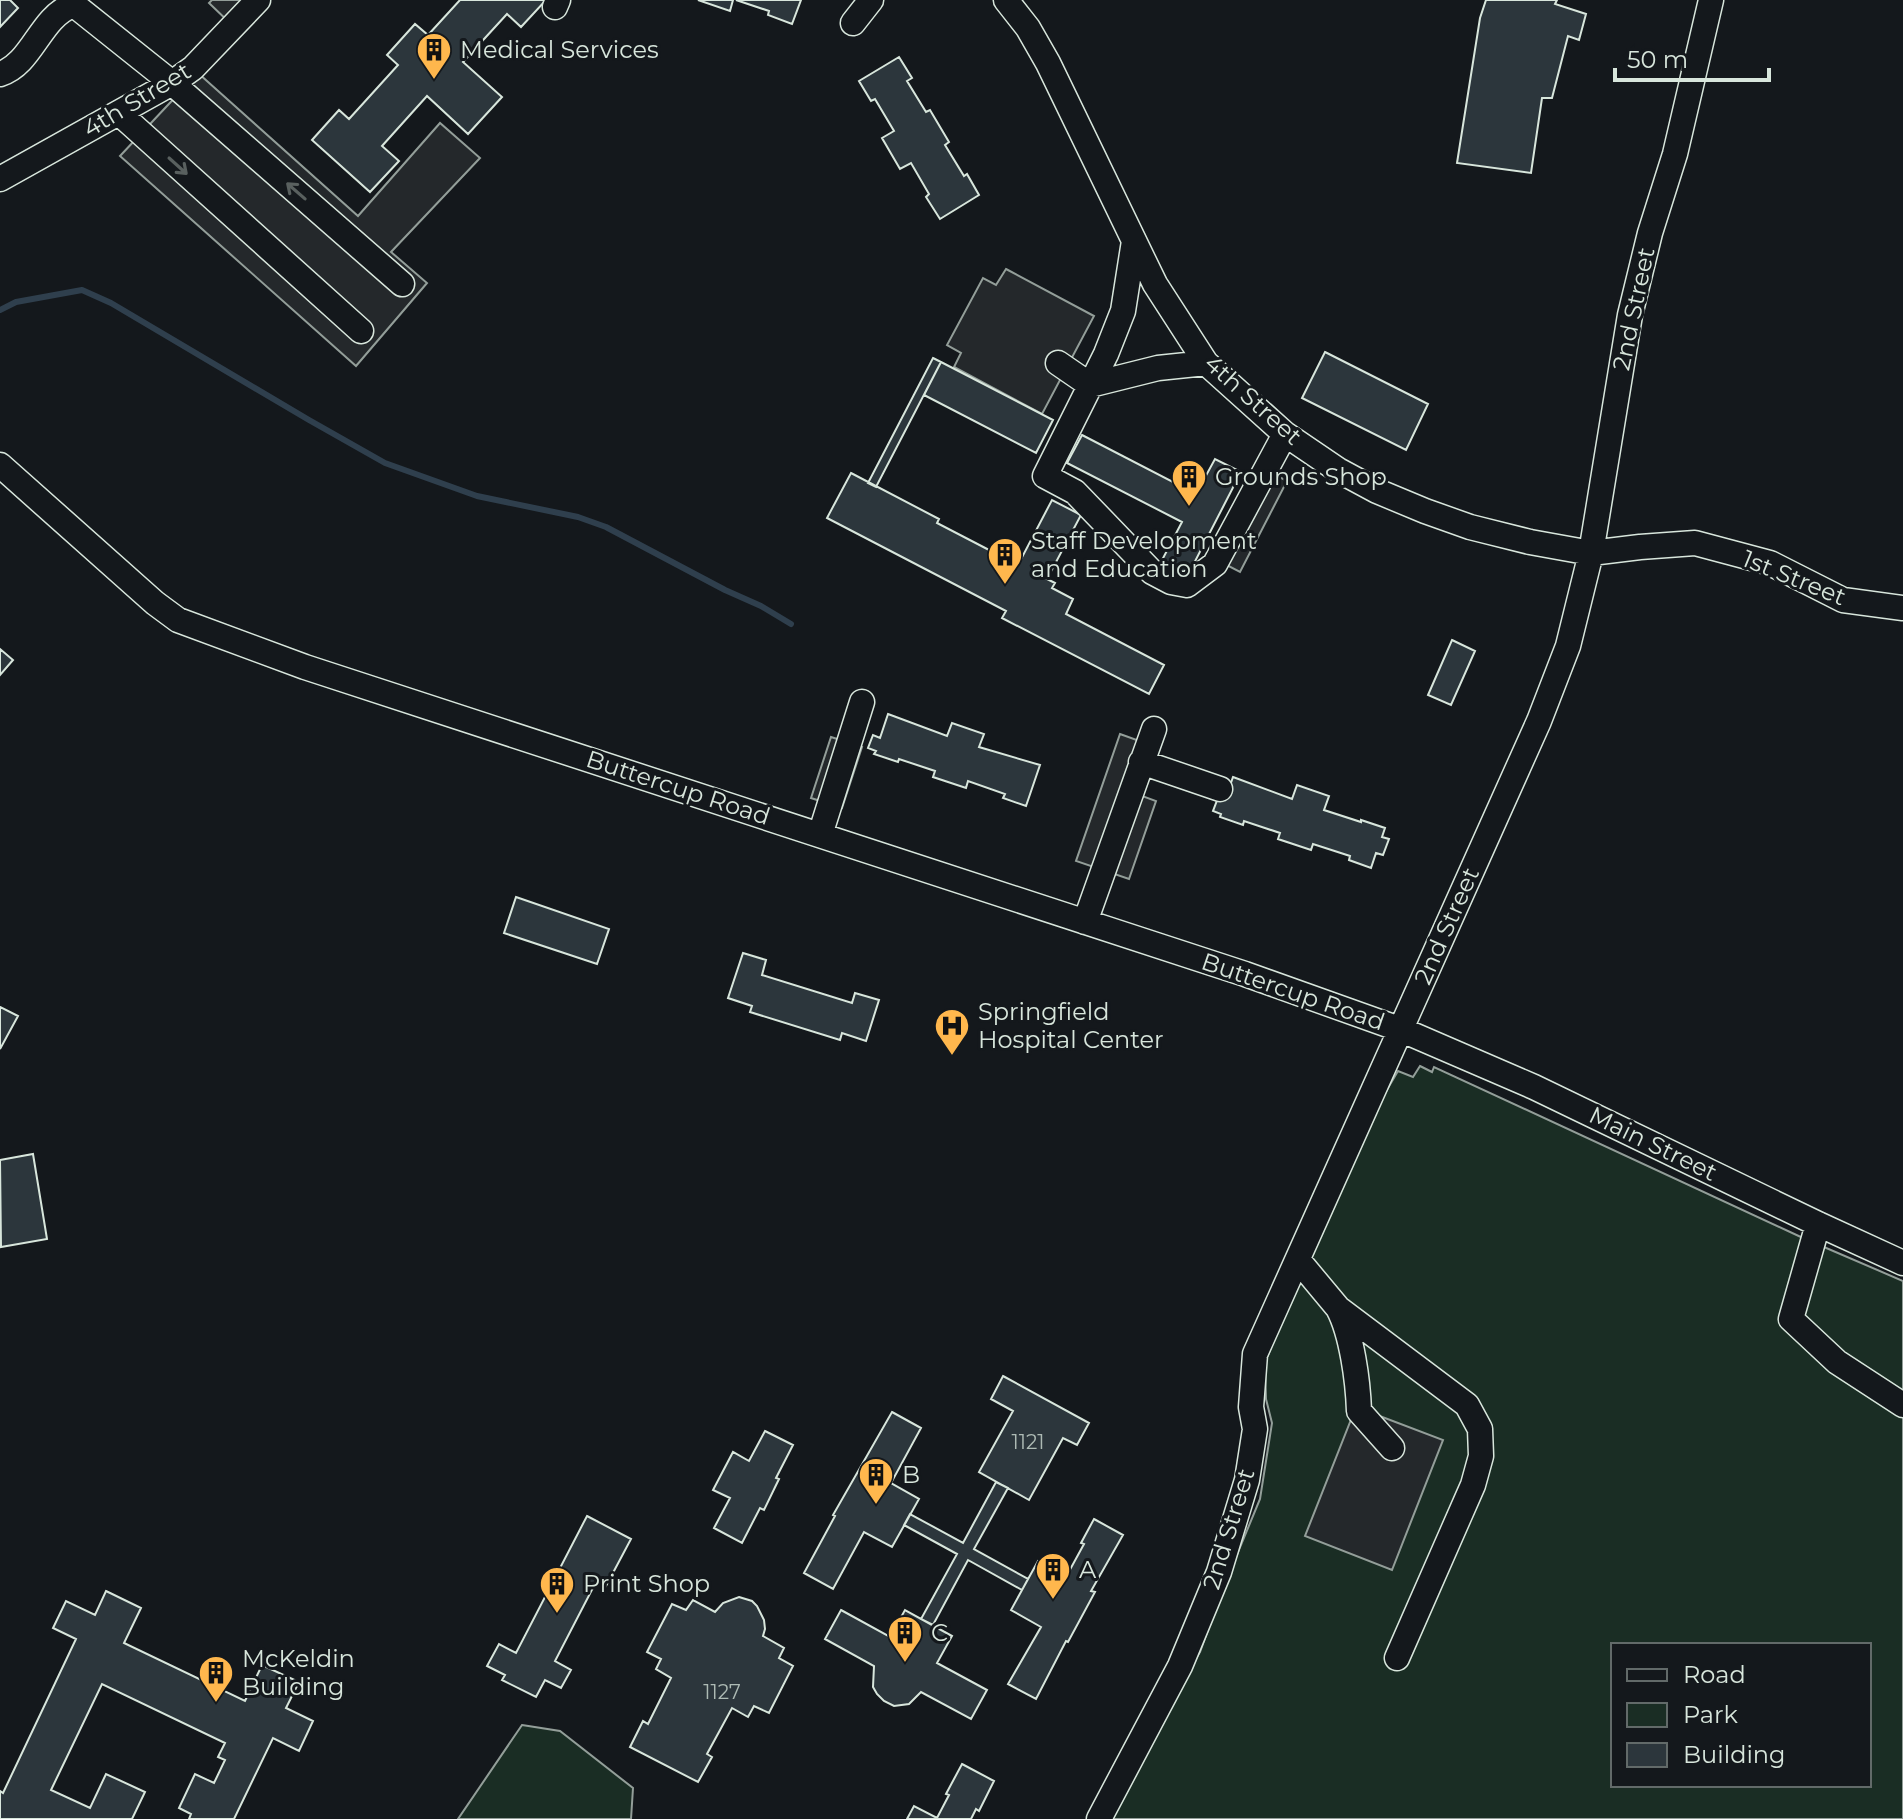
<svg xmlns="http://www.w3.org/2000/svg" width="1903" height="1819" font-family="Montserrat,sans-serif">
	<style>
		.green { fill: #1a2d24; stroke: #939e99; stroke-width: 2; fill-rule: evenodd }
		.parking { fill: #24282b; stroke: #939e99; stroke-width: 2 }
		.lines { fill: none; stroke-linecap: round; stroke-linejoin: round }
		.stream { stroke: #2f3f4d; stroke-width: 6 }
		.building { fill: #2c363c; stroke: #d8e6dc; stroke-width: 2 }
		.minor-casing { stroke: #d8e6dc; stroke-width: 27 }
		.minor { stroke: #14181c; stroke-width: 24 }
		.oneway { stroke: #59605f }
		.labels { text-anchor: middle; stroke-width: 6; stroke-linejoin: round; paint-order: stroke }
		.number-label { font-size: 20px; fill: #adbab4 }
		.poi-label { font-size: 24px; fill: #d8e6dc; stroke: #14181c; text-anchor: start }
		.street-label { font-size: 24px; fill: #d8e6dc; stroke: #14181c }
	</style>
	<rect width="100%" height="100%" fill="#14181c"/>
	<path class="green" d="M 1420,1066 L 1432,1072 L 1434,1067 L 1803,1238 L 1903,1281 L 1903,1819 L 1106,1819 L 1166,1707 L 1200,1652 L 1224,1586 L 1260,1499 L 1272,1423 L 1266,1399 L 1265,1363 L 1282,1319 L 1378,1105 L 1398,1071 L 1413,1077 ZM 1613,1645 L 1869,1645 L 1869,1785 L 1613,1785 Z
		M 522,1725 L 560,1731 L 633,1788 L 631,1819 L 458,1819 Z"/>
	<path class="parking" d="M 212,0 L 258,0 L 233,26 L 209,3 Z
		M 198,73 L 358,216 L 440,123 L 480,158 L 391,252 L 427,283 L 356,366 L 120,156 Z
		M 1006,269 L 1094,316 L 1042,414 L 954,367 L 961,353 L 947,345 L 983,278 L 996,285 Z
		M 1266,470 L 1287,481 L 1240,572 L 1217,560 Z
		M 1120,734 L 1148,744 L 1131,792 L 1156,801 L 1129,879 L 1076,861 Z
		M 831,737 L 862,747 L 842,808 L 811,798 Z
		M 1356,1407 L 1443,1440 L 1392,1570 L 1305,1536 Z"/>
	<g class="lines">
		<path class="stream" d="M 0,310 L 16,302 L 82,290 L 111,303 L 309,420 L 385,463 L 477,496 L 578,517 L 606,527 L 725,590 L 761,606 L 791,624"/>
	</g>
	<path class="building" d="M 0,0 L 10,0 L 18,8 L 0,27 Z
		M 460,0 L 546,0 L 521,27 L 507,14 L 463,62 L 502,97 L 468,134 L 427,96 L 382,146 L 399,161 L 370,192 L 312,140 L 339,110 L 349,119 L 398,65 L 387,55 L 415,24 L 428,35 Z
		M 698,0 L 733,0 L 730,11 Z
		M 736,0 L 801,0 L 792,24 L 768,15 L 769,11 Z
		M 1486,0 L 1557,0 L 1555,4 L 1586,14 L 1579,40 L 1568,36 L 1552,98 L 1542,98 L 1531,173 L 1457,163 L 1480,18 Z
		M 899,57 L 912,78 L 907,81 L 926,112 L 930,110 L 949,142 L 945,145 L 964,176 L 967,174 L 979,195 L 940,219 L 926,197 L 929,194 L 911,163 L 900,169 L 882,138 L 894,131 L 875,99 L 871,101 L 859,81 Z
		M 1325,352 L 1428,404 L 1406,450 L 1302,398 Z
		M 933,358 L 941,362 L 876,487 L 868,483 Z
		M 941,362 L 1053,420 L 1036,453 L 924,395 Z
		M 1082,435 L 1196,494 L 1215,459 L 1241,472 L 1188,575 L 1161,562 L 1182,522 L 1067,463 Z
		M 851,473 L 939,519 L 937,523 L 1018,565 L 1052,500 L 1081,515 L 1047,579 L 1055,583 L 1052,588 L 1073,599 L 1066,614 L 1164,665 L 1149,694 L 1002,618 L 1006,611 L 827,518 Z
		M 1452,640 L 1475,651 L 1451,705 L 1428,695 Z
		M 0,649 L 13,660 L 0,675 Z
		M 888,714 L 947,736 L 952,723 L 984,734 L 979,747 L 1040,765 L 1026,806 L 1003,798 L 1005,794 L 968,781 L 966,788 L 933,777 L 935,771 L 899,759 L 898,762 L 874,754 L 876,751 L 868,748 L 873,735 L 880,738 Z
		M 1233,777 L 1292,799 L 1297,785 L 1329,796 L 1324,810 L 1361,822 L 1361,820 L 1385,828 L 1382,837 L 1389,839 L 1383,855 L 1376,853 L 1371,868 L 1349,860 L 1350,856 L 1313,844 L 1311,850 L 1278,839 L 1280,833 L 1244,821 L 1243,825 L 1220,817 L 1221,814 L 1213,811 L 1218,798 L 1225,800 Z
		M 516,897 L 609,929 L 597,964 L 504,933 Z
		M 743,953 L 766,960 L 762,975 L 852,1003 L 855,993 L 879,1000 L 866,1041 L 842,1033 L 840,1040 L 750,1012 L 752,1006 L 728,998 Z
		M 0,1007 L 18,1016 L 0,1049 Z
		M 33,1154 L 47,1239 L 1,1247 L 0,1160 Z
		M 1003,1376 L 1089,1423 L 1077,1445 L 1063,1438 L 1029,1500 L 979,1472 L 1013,1411 L 991,1399 Z
		M 892,1412 L 921,1428 L 891,1483 L 919,1499 L 892,1547 L 864,1532 L 833,1589 L 804,1573 L 835,1516 L 833,1515 Z
		M 765,1431 L 793,1445 L 776,1478 L 779,1479 L 764,1510 L 760,1508 L 742,1543 L 714,1528 L 730,1498 L 713,1490 L 733,1452 L 749,1461 Z
		M 996,1482 L 1008,1488 L 974,1549 L 1028,1579 L 1022,1590 L 968,1560 L 933,1625 L 921,1619 L 957,1554 L 904,1525 L 910,1514 L 963,1543 Z
		M 587,1516 L 631,1539 L 606,1586 L 597,1580 L 555,1661 L 571,1670 L 561,1688 L 545,1680 L 536,1697 L 502,1680 L 505,1675 L 487,1666 L 499,1644 L 516,1653 Z
		M 1094,1519 L 1123,1535 L 1091,1591 L 1095,1592 L 1068,1642 L 1066,1641 L 1036,1699 L 1008,1684 L 1041,1627 L 1011,1610 L 1038,1561 L 1066,1577 L 1084,1544 L 1081,1543 Z
		M 106,1591 L 141,1608 L 124,1643 L 245,1701 L 262,1665 L 299,1682 L 286,1708 L 313,1721 L 299,1751 L 273,1738 L 234,1819 L 189,1819 L 191,1814 L 179,1808 L 195,1774 L 214,1783 L 225,1760 L 218,1757 L 225,1743 L 102,1684 L 51,1790 L 90,1808 L 106,1774 L 145,1792 L 132,1819 L 0,1819 L 0,1791 L 3,1793 L 76,1639 L 53,1628 L 66,1601 L 95,1615 Z
		M 739,1597 L 752,1601 L 757,1606 L 764,1620 L 765,1629 L 763,1636 L 784,1648 L 779,1658 L 793,1666 L 769,1713 L 754,1706 L 748,1717 L 732,1708 L 707,1754 L 712,1757 L 698,1782 L 630,1747 L 643,1721 L 648,1724 L 671,1678 L 656,1669 L 661,1659 L 647,1652 L 672,1604 L 686,1610 L 693,1600 L 715,1612 L 723,1603 Z
		M 841,1610 L 890,1637 L 905,1610 L 952,1636 L 937,1663 L 987,1690 L 971,1719 L 921,1692 L 909,1704 L 894,1706 L 884,1701 L 877,1694 L 873,1687 L 874,1666 L 825,1639 Z
		M 962,1764 L 994,1781 L 979,1811 L 976,1809 L 971,1819 L 907,1819 L 914,1806 L 937,1818 L 949,1795 L 946,1794 Z"/>
	<g class="lines">
		<defs>
			<path id="minor" d="M 1006,0 L 1028,28 L 1048,63 L 1155,284 L 1206,363 L 1285,434 L 1338,470 L 1377,491 L 1425,511 L 1470,527 L 1530,542 L 1591,553 L 1640,547 L 1695,543 L 1770,563 L 1843,600 L 1903,608
				M 555,7 L 558,0
				M 853,23 L 871,0
				M 0,74 C 32,64 40,18 71,6 L 78,8 L 172,83 L 402,284
				M 120,114 L 361,331
				M 0,179 L 172,83 L 193,68 L 258,0
				M 1134,241 L 1123,311 L 1106,354 L 1045,476 L 1075,492 L 1152,572 L 1171,582 L 1187,585 L 1215,564 L 1285,434
				M 1058,363 L 1090,385 L 1158,368 L 1206,363
				M 0,465 L 155,603 L 178,620 L 305,667 L 1245,974 L 1402,1030 L 1534,1087 L 1818,1224 L 1903,1263
				M 1141,762 L 1220,789
				M 820,835 L 862,702
				M 1085,922 L 1154,729
				M 1818,1224 L 1791,1319 L 1837,1362 L 1903,1405
				M 1298,1260 L 1338,1308 L 1467,1405 L 1480,1429 L 1481,1456 L 1473,1485 L 1397,1658
				M 1338,1308 C 1352,1334 1358,1382 1359,1411 L 1392,1448
				M 1099,1819 L 1180,1666 L 1219,1572 L 1247,1480 L 1255,1429 L 1251,1407 L 1255,1354 L 1539,721 L 1568,646 L 1591,553 L 1630,315 L 1650,233 L 1675,154 L 1711,0"/>
		</defs>
		<use href="#minor" class="minor-casing"/>
		<use href="#minor" class="minor"/>
	</g>
	<defs><path id="oneway-shaft" d="M-6 0H5M1.5-3L5.5 0L1.5 3" fill="none" stroke-width="1.6" stroke-linecap="round" stroke-linejoin="round" transform="scale(2)"/></defs>
	<g class="oneway">
		<use href="#oneway-shaft" transform="translate(178 166) rotate(42)"/>
		<use href="#oneway-shaft" transform="translate(296 191) rotate(-139)"/>
	</g>
	<defs>
		<symbol id="building-pin" viewBox="-11 -11 22 30"><path d="M0 17L-7.5 6A9.5 9.5 0 1 1 7.5 6Z" fill="#ffb74d" stroke="#14181c"/><path d="M-4-6H4V6H1V3H-1V6H-4ZM-2.5-4.3h1.7v1.8h-1.7ZM.8-4.3h1.7v1.8H.8ZM-2.5-1h1.7V.8h-1.7ZM.8-1h1.7V.8H.8Z" fill="#111"/></symbol>
		<symbol id="hospital-pin" viewBox="-11 -11 22 30"><path d="M0 17L-7.5 6A9.5 9.5 0 1 1 7.5 6Z" fill="#ffb74d" stroke="#14181c"/><path d="M-5-5h3v3.5h4V-5h3V5h-3V1.5h-4V5h-3Z" fill="#111"/></symbol>
	</defs>
	<g fill-rule="evenodd">
		<use href="#building-pin" x="414" y="30" width="40" height="54"/>
		<use href="#building-pin" x="1169" y="457" width="40" height="54"/>
		<use href="#building-pin" x="985" y="535" width="40" height="54"/>
		<use href="#hospital-pin" x="932" y="1006" width="40" height="54"/>
		<use href="#building-pin" x="856" y="1455" width="40" height="54"/>
		<use href="#building-pin" x="1033" y="1550" width="40" height="54"/>
		<use href="#building-pin" x="537" y="1564" width="40" height="54"/>
		<use href="#building-pin" x="885" y="1613" width="40" height="54"/>
		<use href="#building-pin" x="196" y="1653" width="40" height="54"/>
	</g>
	<g class="labels">
		<g class="number-label">
			<text x="1028" y="1449">1121</text>
			<text x="722" y="1699">1127</text>
		</g>
		<g class="poi-label">
			<text x="460" y="58">Medical Services</text>
			<text x="1215" y="485">Grounds Shop</text>
			<text x="1031" y="549">Staff Development<tspan x="1031" dy="28">and Education</tspan></text>
			<text x="978" y="1020">Springfield<tspan x="978" dy="28">Hospital Center</tspan></text>
			<text x="902" y="1483">B</text>
			<text x="1079" y="1578">A</text>
			<text x="583" y="1592">Print Shop</text>
			<text x="931" y="1641">C</text>
			<text x="242" y="1667">McKeldin<tspan x="242" dy="28">Building</tspan></text>
		</g>
		<g class="street-label">
			<text transform="translate(137 100) rotate(-31)" y="8">4th Street</text>
			<text transform="translate(1634 309) rotate(-78)" y="8">2nd Street</text>
			<text transform="translate(1253 400) rotate(42)" y="8">4th Street</text>
			<text transform="translate(1794 578) rotate(22)" y="8">1st Street</text>
			<text transform="translate(678 788) rotate(18)" y="8">Buttercup Road</text>
			<text transform="translate(1447 926) rotate(-66)" y="8">2nd Street</text>
			<text transform="translate(1293 992) rotate(19)" y="8">Buttercup Road</text>
			<text transform="translate(1653 1144) rotate(26)" y="8">Main Street</text>
			<text transform="translate(1229 1529) rotate(-73)" y="8">2nd Street</text>
		</g>
	</g>
	<rect x="1611" y="1643" width="260" height="144" fill="#14181c" stroke="#626a69" stroke-width="2"/>
	<rect x="1627" y="1669" width="40" height="12" fill="#14181c" stroke="#626a69" stroke-width="2"/>
	<text x="1683" y="1683" font-size="24" fill="#d8e6dc">Road</text>
	<rect x="1627" y="1703" width="40" height="24" fill="#1a2d24" stroke="#626a69" stroke-width="2"/>
	<text x="1683" y="1723" font-size="24" fill="#d8e6dc">Park</text>
	<rect x="1627" y="1743" width="40" height="24" fill="#2c363c" stroke="#626a69" stroke-width="2"/>
	<text x="1683" y="1763" font-size="24" fill="#d8e6dc">Building</text>
	<path d="M1615 68v12h154v-12" fill="none" stroke="#d8e6dc" stroke-width="4"/>
	<text x="1627" y="68" font-size="24" fill="#d8e6dc" stroke="#14181c" stroke-width="6" paint-order="stroke">50 m</text>
</svg>
